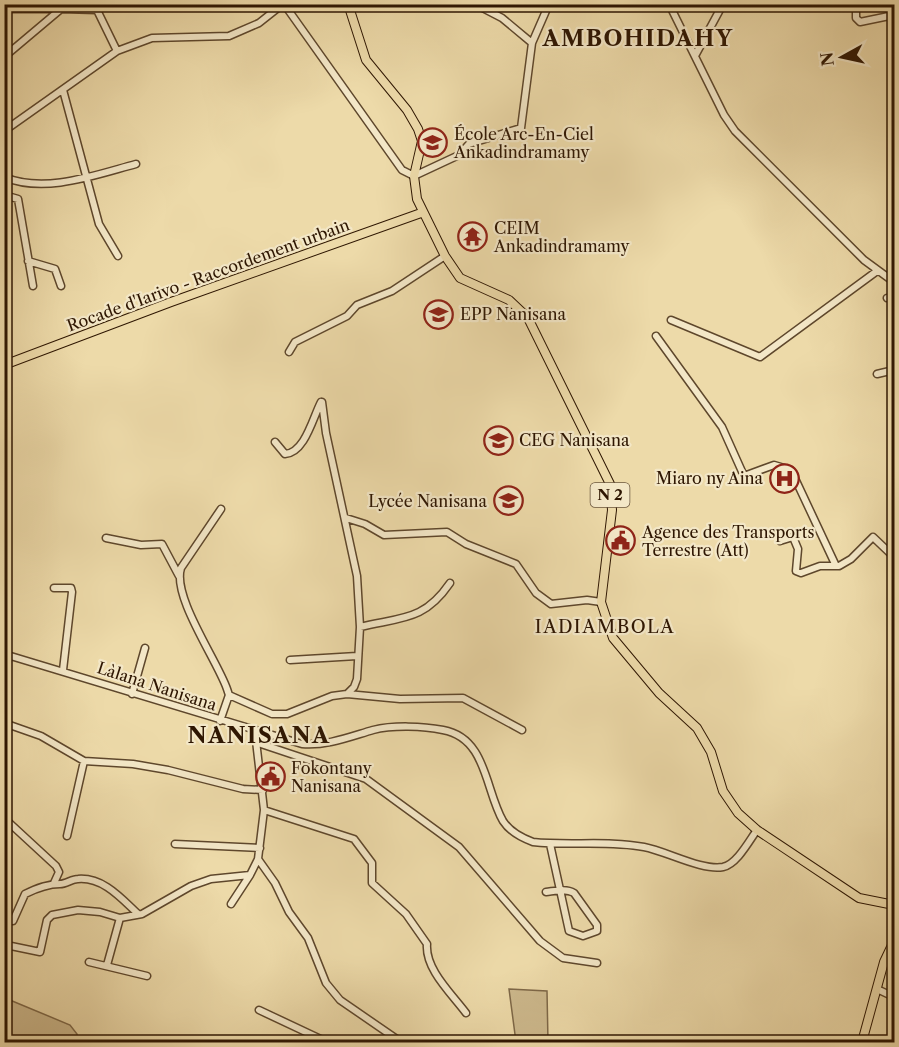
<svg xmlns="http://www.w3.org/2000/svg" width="899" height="1047" font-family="'Libre Caslon Text',serif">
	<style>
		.green { fill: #cdb98d; stroke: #7e6848; stroke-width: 1.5 }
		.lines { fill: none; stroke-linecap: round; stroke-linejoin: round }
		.minor-casing { stroke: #5e472c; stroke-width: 9 }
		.major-casing { stroke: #2e1602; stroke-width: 10 }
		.minor { stroke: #f3e7c7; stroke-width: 6 }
		.major { stroke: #eddaa9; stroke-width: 8 }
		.labels { text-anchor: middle; stroke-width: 4.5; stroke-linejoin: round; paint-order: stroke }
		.shield { fill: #f3e7c7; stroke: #69553d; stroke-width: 1.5 }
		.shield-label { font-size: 15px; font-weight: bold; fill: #2e1602 }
		.poi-label { font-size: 16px; fill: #2e1602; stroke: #f3e7c7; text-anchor: start }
		.street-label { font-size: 16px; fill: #2e1602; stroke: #f3e7c7 }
		.neighbourhood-label { font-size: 18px; letter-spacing: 1.5px; fill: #2e1602; stroke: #f3e7c7 }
		.district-label { font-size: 22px; font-weight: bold; letter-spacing: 1.5px; fill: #2e1602; stroke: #f3e7c7 }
	</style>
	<rect width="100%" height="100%" fill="#eddaa9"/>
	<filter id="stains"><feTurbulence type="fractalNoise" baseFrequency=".00333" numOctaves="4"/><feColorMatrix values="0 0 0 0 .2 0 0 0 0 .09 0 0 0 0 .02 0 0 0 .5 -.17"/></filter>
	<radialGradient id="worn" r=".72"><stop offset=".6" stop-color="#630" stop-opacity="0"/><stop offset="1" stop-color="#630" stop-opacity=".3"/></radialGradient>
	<path class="green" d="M 509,989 L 547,991 L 548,1042 L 516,1042 Z
		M 5,998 L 70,1025 L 77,1034 L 78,1042 L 5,1042 Z"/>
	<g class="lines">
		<defs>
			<path id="minor" d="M 284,4 L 402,170 L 414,176 L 459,155 L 469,144 L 521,128 L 532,43 L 549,4
				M 475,4 L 502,18 L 532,43
				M 669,4 L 724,115 L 735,131 L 864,260 L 894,282
				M 856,4 L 856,18 L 860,22 L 894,15
				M 4,9 L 61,9
				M 696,54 L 723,4
				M 4,57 L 61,9 L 97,10 L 117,51
				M 63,90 L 99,224 L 118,256
				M 4,131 L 117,51 L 152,38 L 229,36 L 259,23 L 283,4
				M 4,177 C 45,194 95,175 136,164
				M 4,195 L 18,199 L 33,286
				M 28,261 L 55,269 L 61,286
				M 887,298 L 894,296
				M 671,320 L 760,357 L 877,271
				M 656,336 L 722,427 L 744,476 L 774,465 L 791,470 L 836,566
				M 289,352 L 295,342 L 347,316 L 357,305 L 392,291 L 445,256
				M 877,374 L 894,370
				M 275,442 L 285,454 C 305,453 313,417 321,402
				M 346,518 L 365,524 L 384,535 L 447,532 L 466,544 L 516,564 L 536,593 L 551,604 L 587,600 L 601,602
				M 106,538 L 141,545 L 162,544 L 179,576
				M 780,541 L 793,537 L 798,549 L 796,571 L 801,573 L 820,566 L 839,566 L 851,559 L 873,537 L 894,557
				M 54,588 L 71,588 L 72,592 L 63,670
				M 360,627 C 402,617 424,621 450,583
				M 4,654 L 302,744 C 327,746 349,737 373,730 C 393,725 423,726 443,730 C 487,738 485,790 503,821 C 510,832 522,838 533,842 C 569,846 608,840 644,847 C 666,851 702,871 723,867 C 737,864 749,841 757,830
				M 290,660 L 357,656
				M 132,694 L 145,648
				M 347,694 L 400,699 L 463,698 L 522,730
				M 229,695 L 272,714 L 287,714 L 332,696 L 347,694 L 354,687 L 357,679 L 360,627 L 357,576 L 326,433 L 322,402
				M 220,721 L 229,695 L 227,689 C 217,660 172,597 181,568 L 221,509
				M 4,723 L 41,736 L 84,761 L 133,764 L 168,770 L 243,789 L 263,790
				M 255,732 L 264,810 L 258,859 L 275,883 L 289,912 L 308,938 L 326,983 L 340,1000 L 401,1042
				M 258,743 L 366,779 L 459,847 L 540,941 L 563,958 L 597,963
				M 264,810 L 354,839 L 372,863 L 372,883 L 406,914 L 427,944 C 425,969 451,993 466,1013
				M 4,818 L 56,866 L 59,872 L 54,883
				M 67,836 L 84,761
				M 175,844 L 260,848
				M 546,892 C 555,891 566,888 574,893 L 597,925 L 597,931 L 583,936 L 569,931 L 550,844
				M 231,904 L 250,875
				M 4,920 L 13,921 L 25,894 C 37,888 47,884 60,884 C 66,884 72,879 78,879 C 103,877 121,898 137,913
				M 11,946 L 40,952 L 47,920 L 52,915 L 78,910 L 100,912 L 120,918 L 142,914 L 191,886 L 211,879 L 250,875 L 258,859
				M 89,962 L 147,976
				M 107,965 L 120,918
				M 877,989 L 894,997
				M 259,1010 L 327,1042"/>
			<path id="major" d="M 348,4 L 366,60 L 407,110 L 418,129 L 422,141 L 414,176 L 417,199 L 445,256 L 460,278 L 509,300 L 528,318 L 610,484 L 612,510 L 601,602 L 613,638 L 659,693 L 697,728 L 711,752 L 723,791 L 738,813 L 757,830 L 859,898 L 894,905
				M 4,365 L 171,302 L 421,213
				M 862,1042 L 884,962 L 894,941"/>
		</defs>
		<use href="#minor" class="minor-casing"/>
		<use href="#major" class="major-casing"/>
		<use href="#minor" class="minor"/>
		<use href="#major" class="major"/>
	</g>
	<defs>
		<symbol id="school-ring" viewBox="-11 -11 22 22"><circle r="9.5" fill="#f3e7c7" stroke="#8f2418" stroke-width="1.5"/><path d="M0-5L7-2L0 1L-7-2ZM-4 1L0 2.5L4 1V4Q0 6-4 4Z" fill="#8f2418"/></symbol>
		<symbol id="temple-ring" viewBox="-11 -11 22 22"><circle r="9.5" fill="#f3e7c7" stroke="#8f2418" stroke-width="1.5"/><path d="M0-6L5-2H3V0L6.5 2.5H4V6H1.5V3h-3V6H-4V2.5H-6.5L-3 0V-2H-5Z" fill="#8f2418"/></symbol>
		<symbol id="hospital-ring" viewBox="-11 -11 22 22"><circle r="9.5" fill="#f3e7c7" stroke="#8f2418" stroke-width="1.5"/><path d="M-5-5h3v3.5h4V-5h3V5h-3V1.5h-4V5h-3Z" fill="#8f2418"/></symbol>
		<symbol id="civic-ring" viewBox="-11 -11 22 22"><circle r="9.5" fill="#f3e7c7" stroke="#8f2418" stroke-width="1.5"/><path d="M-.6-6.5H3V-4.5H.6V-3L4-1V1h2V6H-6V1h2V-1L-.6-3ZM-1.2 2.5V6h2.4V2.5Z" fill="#8f2418"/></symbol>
	</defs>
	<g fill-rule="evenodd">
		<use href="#school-ring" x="416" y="126" width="33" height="33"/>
		<use href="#temple-ring" x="456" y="220" width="33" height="33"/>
		<use href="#school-ring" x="422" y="298" width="33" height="33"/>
		<use href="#school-ring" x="482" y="424" width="33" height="33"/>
		<use href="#hospital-ring" x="768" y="462" width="33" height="33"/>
		<use href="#school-ring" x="492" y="484" width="33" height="33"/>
		<use href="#civic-ring" x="604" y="524" width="33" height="33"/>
		<use href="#civic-ring" x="254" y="760" width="33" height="33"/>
	</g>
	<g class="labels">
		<rect class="shield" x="590.5" y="483" width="39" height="24" rx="4.5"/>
		<g class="shield-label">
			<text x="610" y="500">N 2</text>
		</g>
		<g class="poi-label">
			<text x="454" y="140">École Arc-En-Ciel<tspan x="454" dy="18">Ankadindramamy</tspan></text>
			<text x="494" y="234">CEIM<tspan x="494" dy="18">Ankadindramamy</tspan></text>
			<text x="460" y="320">EPP Nanisana</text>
			<text x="519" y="446">CEG Nanisana</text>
			<text x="763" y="484" text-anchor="end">Miaro ny Aina</text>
			<text x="487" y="507" text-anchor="end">Lycée Nanisana</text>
			<text x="642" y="538">Agence des Transports<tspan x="642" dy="18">Terrestre (Att)</tspan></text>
			<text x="291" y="774">Fokontany<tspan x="291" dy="18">Nanisana</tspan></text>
		</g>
		<g class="street-label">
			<text transform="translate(208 275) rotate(-20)" y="6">Rocade d'Iarivo - Raccordement urbain</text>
			<text transform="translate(157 686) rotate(18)" y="6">Làlana Nanisana</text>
		</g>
		<g class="neighbourhood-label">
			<text x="605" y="633">IADIAMBOLA</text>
		</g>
		<g class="district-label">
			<text x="638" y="46">AMBOHIDAHY</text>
			<text x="259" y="743">NANISANA</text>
		</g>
	</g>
	<rect width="899" height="1047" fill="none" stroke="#eddaa9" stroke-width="24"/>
	<rect x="6" y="6" width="887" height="1035" fill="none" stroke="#2e1602" stroke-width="3"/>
	<rect x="12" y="12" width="875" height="1023" fill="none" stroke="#2e1602" stroke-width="1.5"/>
	<g transform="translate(842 57) rotate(262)" stroke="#f3e7c7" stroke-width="4.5" paint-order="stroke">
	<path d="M0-4.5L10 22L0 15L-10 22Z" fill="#2e1602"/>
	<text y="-9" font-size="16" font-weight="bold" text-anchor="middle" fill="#2e1602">N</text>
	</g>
	<rect width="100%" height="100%" filter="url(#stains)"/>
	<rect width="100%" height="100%" fill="url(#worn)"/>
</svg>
